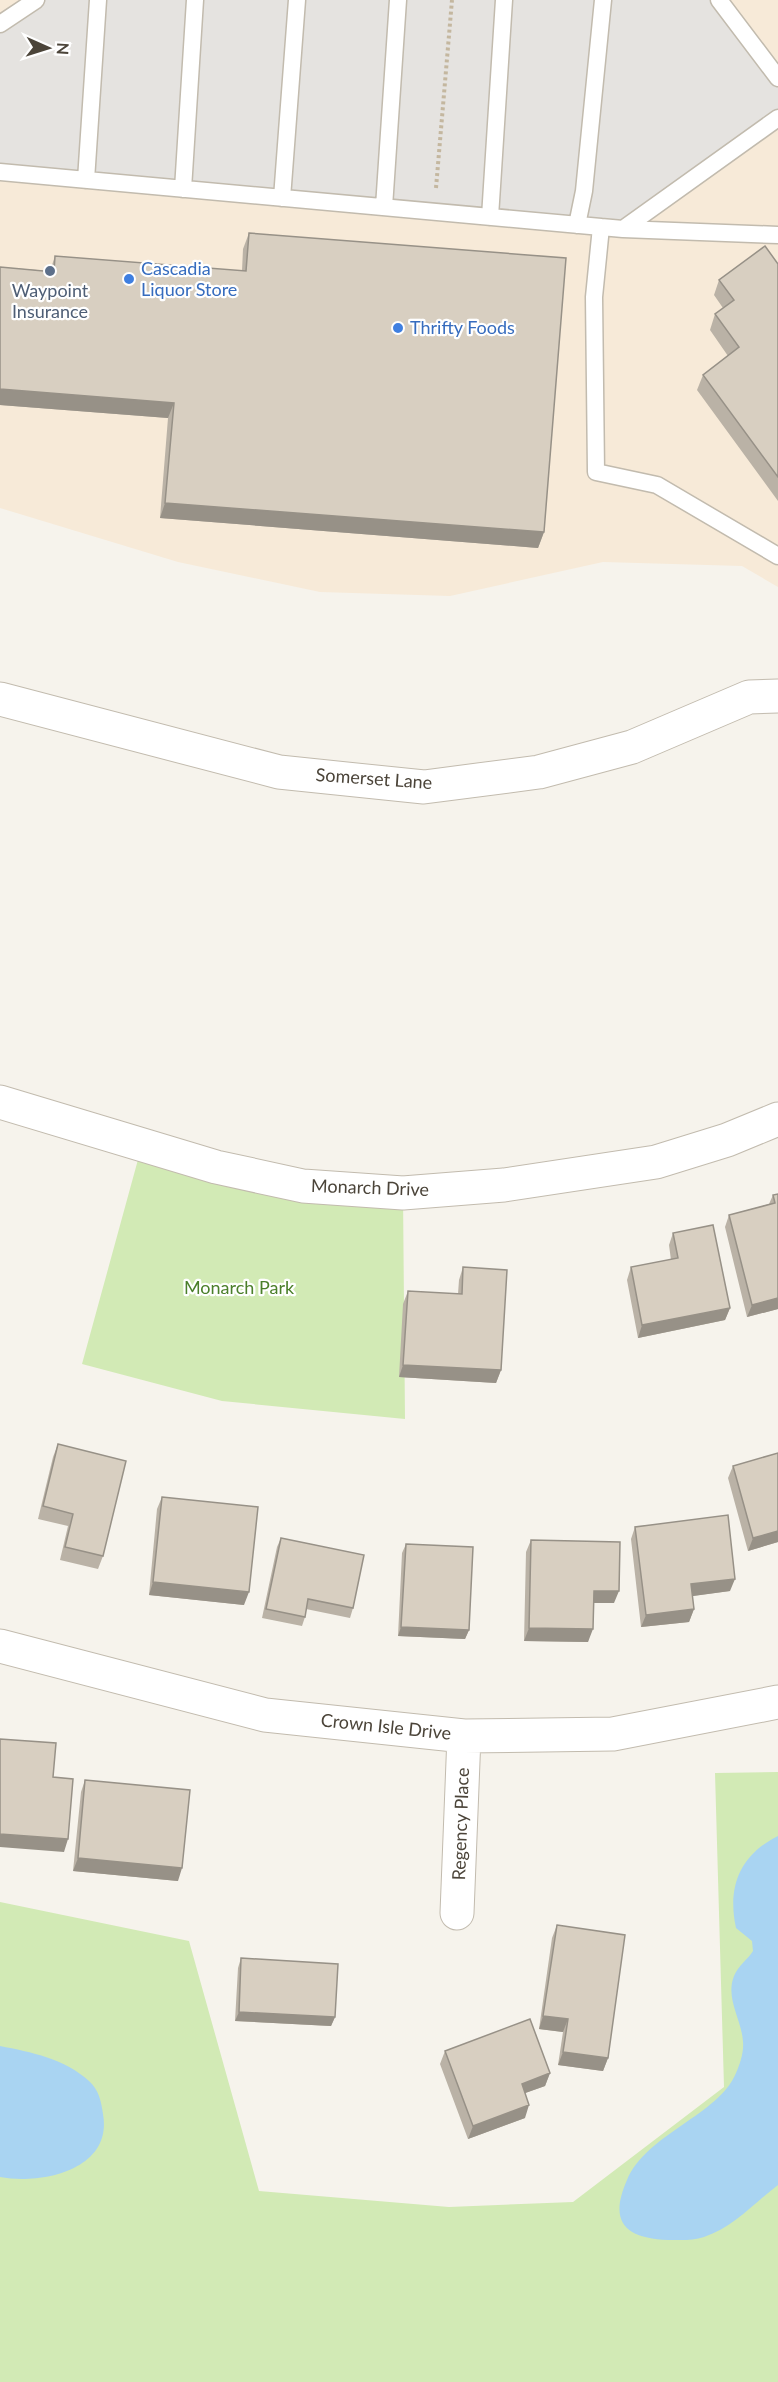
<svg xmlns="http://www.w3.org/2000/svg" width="778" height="2382" font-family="Lato,sans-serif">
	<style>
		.commercial { fill: #f7ead8 }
		.green { fill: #d2eab5 }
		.parking { fill: #e5e3e0 }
		.water { fill: #a9d4f2 }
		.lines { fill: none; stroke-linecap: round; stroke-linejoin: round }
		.service-casing { stroke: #c2bbae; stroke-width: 19 }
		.minor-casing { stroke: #c2bbae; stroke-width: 35 }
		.path { stroke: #c4b79f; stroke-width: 4; stroke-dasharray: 3 3; stroke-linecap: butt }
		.service { stroke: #fff; stroke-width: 16 }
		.minor { stroke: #fff; stroke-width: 33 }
		.wall { fill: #bab2a6 }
		.shaded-wall { fill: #979187 }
		.building { fill: #d8cfc1; stroke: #979187; stroke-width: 1.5 }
		.service-dot { fill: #5c6f8a; stroke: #fff; stroke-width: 2 }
		.shop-dot { fill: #3f7fe0; stroke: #fff; stroke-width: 2 }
		.labels { text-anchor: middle; stroke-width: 4.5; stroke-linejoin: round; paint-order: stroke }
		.shop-label { font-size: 18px; fill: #366cbe; stroke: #fff; text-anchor: start }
		.service-label { font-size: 18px; fill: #4e5e75; stroke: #fff }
		.street-label { font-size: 18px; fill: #4b4439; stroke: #fff }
		.park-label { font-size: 18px; fill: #4a7f2a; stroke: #fff }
	</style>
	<rect width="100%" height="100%" fill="#f6f3ec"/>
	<path class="commercial" d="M 0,0 L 778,0 L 778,587 L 742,566 L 603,562 L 450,596 L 320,592 L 178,562 L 0,508 Z"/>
	<path class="green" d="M 142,1145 L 403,1193 L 405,1419 L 222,1401 L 82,1364 Z
		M 778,1772 L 778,2382 L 0,2382 L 0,1902 L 189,1941 L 259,2191 L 449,2207 L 573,2202 L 724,2087 L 715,1773 Z"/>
	<path class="parking" d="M 36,0 L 719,0 L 778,78 L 778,118 L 623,229 L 0,172 L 0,24 Z"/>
	<path class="water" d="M 778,1836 L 778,2185 C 754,2203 734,2227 704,2237 C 693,2241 680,2240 668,2240 C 626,2238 608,2223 627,2180 C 646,2134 719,2115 736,2073 C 740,2064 744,2052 743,2042 C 742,2020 725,1999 734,1976 C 738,1966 748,1959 753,1951 L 752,1941 L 736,1928 C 727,1887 740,1855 778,1836 Z
		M 0,2046 C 31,2052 65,2059 89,2081 C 99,2090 101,2101 103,2114 C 113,2170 41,2185 0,2177 Z"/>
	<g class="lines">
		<defs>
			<path id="service" d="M 719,0 L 778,78
				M 0,24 L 36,0
				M 0,172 L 623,229 L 778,118
				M 86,180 L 98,0
				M 183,189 L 195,0
				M 282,198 L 297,0
				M 384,207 L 398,0
				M 490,217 L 504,0
				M 577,225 L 584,191 L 603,0
				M 601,227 L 594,297 L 596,472 L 657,485 L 778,556
				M 623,229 L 778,235"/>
			<path id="minor" d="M 0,699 L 279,772 L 424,787 L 539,772 L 632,747 L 749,697 L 778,696
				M 0,1102 L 216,1167 L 303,1186 L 403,1193 L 504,1185 L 656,1162 L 727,1140 L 778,1119
				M 0,1646 L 265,1715 L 464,1736 L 613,1734 L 778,1702
				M 457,1913 L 464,1736"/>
		</defs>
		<use href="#service" class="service-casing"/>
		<use href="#minor" class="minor-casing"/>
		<path class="path" d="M 436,188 L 452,0"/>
		<use href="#service" class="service"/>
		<use href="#minor" class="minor"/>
	</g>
	<path class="wall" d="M 249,233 L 544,532 L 538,548 L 160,518 L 168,418 L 0,405 L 0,267 L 50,271 L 55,256 L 242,271 L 243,249 Z
		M 778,264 L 778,501 L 697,390 L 703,375 L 728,356 L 710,330 L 715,314 L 723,308 L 714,295 L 719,280 Z
		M 778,1194 L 778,1309 L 747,1317 L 725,1227 L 729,1215 L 769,1204 L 773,1195 Z
		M 673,1233 L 730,1308 L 725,1320 L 638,1338 L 627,1280 L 631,1267 L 671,1260 L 669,1245 Z
		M 463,1267 L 501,1370 L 496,1383 L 399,1377 L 403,1304 L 408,1291 L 458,1294 L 459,1280 Z
		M 58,1444 L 103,1556 L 98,1569 L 60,1560 L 68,1526 L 38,1519 L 53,1457 Z
		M 733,1466 L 778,1542 L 748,1551 L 728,1478 Z
		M 162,1497 L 244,1605 L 149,1595 L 157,1509 Z
		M 635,1527 L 730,1591 L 692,1596 L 694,1609 L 689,1622 L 641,1627 L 631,1539 Z
		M 281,1538 L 353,1608 L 350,1618 L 306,1609 L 305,1617 L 302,1626 L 262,1618 L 277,1547 Z
		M 531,1540 L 614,1603 L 593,1603 L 588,1642 L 524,1641 L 526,1552 Z
		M 406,1544 L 469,1630 L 465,1639 L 398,1636 L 402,1553 Z
		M 85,1780 L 178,1881 L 73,1871 L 81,1792 Z
		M 557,1925 L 608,2058 L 603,2071 L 558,2065 L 563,2032 L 539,2029 L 552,1938 Z
		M 241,1958 L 335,2017 L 331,2026 L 235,2021 L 238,1968 Z
		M 445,2051 L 550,2073 L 545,2086 L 525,2093 L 525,2118 L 468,2139 L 440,2064 Z"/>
	<path class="shaded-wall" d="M 0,389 L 174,403 L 168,418 L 0,405 Z
		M 165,503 L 544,532 L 538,548 L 160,518 Z
		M 778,1298 L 778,1309 L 747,1317 L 752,1305 Z
		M 730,1308 L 725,1320 L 638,1338 L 642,1325 Z
		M 403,1365 L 501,1370 L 496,1383 L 399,1377 Z
		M 778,1531 L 778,1542 L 748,1551 L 753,1538 Z
		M 735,1579 L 730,1591 L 686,1597 L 691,1584 Z
		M 153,1582 L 249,1592 L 244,1605 L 149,1595 Z
		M 594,1591 L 619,1591 L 614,1603 L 589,1603 Z
		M 694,1609 L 689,1622 L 641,1627 L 646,1615 Z
		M 401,1627 L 469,1630 L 465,1639 L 398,1636 Z
		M 529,1628 L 593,1629 L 588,1642 L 524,1641 Z
		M 0,1834 L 68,1839 L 64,1852 L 0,1847 Z
		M 78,1858 L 182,1868 L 178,1881 L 73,1871 Z
		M 239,2012 L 335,2017 L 331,2026 L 235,2021 Z
		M 543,2016 L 568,2019 L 563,2032 L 539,2029 Z
		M 563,2052 L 608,2058 L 603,2071 L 558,2065 Z
		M 550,2073 L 545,2086 L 517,2096 L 522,2084 Z
		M 529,2105 L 525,2118 L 468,2139 L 473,2126 Z"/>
	<path class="building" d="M 249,233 L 566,258 L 544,532 L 165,503 L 174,403 L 0,389 L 0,267 L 54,272 L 55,256 L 246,271 Z
		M 765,246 L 778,264 L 778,477 L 703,375 L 739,347 L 715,314 L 734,300 L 719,280 Z
		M 778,1194 L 778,1298 L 752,1305 L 729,1215 L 775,1203 L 773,1195 Z
		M 713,1225 L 730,1308 L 642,1325 L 631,1267 L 678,1258 L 673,1233 Z
		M 463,1267 L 507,1270 L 501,1370 L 403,1365 L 408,1291 L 462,1294 Z
		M 58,1444 L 126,1461 L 103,1556 L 65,1547 L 73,1514 L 43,1506 Z
		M 778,1453 L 778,1531 L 753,1538 L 733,1466 Z
		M 162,1497 L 258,1507 L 249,1592 L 153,1582 Z
		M 728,1515 L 735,1579 L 691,1584 L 694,1609 L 646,1615 L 635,1527 Z
		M 281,1538 L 364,1555 L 353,1608 L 308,1599 L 305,1617 L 266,1609 Z
		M 531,1540 L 620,1542 L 619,1591 L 594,1591 L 593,1629 L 529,1628 Z
		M 406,1544 L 473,1547 L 469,1630 L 401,1627 Z
		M 0,1739 L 56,1743 L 53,1777 L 73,1779 L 68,1839 L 0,1834 Z
		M 85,1780 L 190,1790 L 182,1868 L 78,1858 Z
		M 557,1925 L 625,1935 L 608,2058 L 563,2052 L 568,2019 L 543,2016 Z
		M 241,1958 L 338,1964 L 335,2017 L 239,2012 Z
		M 530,2019 L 550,2073 L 522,2084 L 529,2105 L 473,2126 L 445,2051 Z"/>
	<circle class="service-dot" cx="50" cy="271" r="6"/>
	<g class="shop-dot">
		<circle cx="129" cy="279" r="6"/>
		<circle cx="398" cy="328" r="6"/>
	</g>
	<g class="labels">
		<g class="shop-label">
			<text x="141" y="275">Cascadia<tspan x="141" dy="21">Liquor Store</tspan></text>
			<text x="410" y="334">Thrifty Foods</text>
		</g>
		<g class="service-label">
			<text x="50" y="297">Waypoint<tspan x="50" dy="21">Insurance</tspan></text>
		</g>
		<g class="street-label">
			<text transform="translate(374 779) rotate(4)" y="6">Somerset Lane</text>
			<text transform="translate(370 1188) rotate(2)" y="6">Monarch Drive</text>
			<text transform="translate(386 1727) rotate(6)" y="6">Crown Isle Drive</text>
			<text transform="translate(461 1824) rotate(-88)" y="6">Regency Place</text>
		</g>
		<g class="park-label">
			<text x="239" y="1294">Monarch Park</text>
		</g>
	</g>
	<g transform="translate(48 48) rotate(93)" stroke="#ffffff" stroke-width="4.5" paint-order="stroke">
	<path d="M0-4.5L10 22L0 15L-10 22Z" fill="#4b4439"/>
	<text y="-9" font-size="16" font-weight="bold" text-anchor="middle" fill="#4b4439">N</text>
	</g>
</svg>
